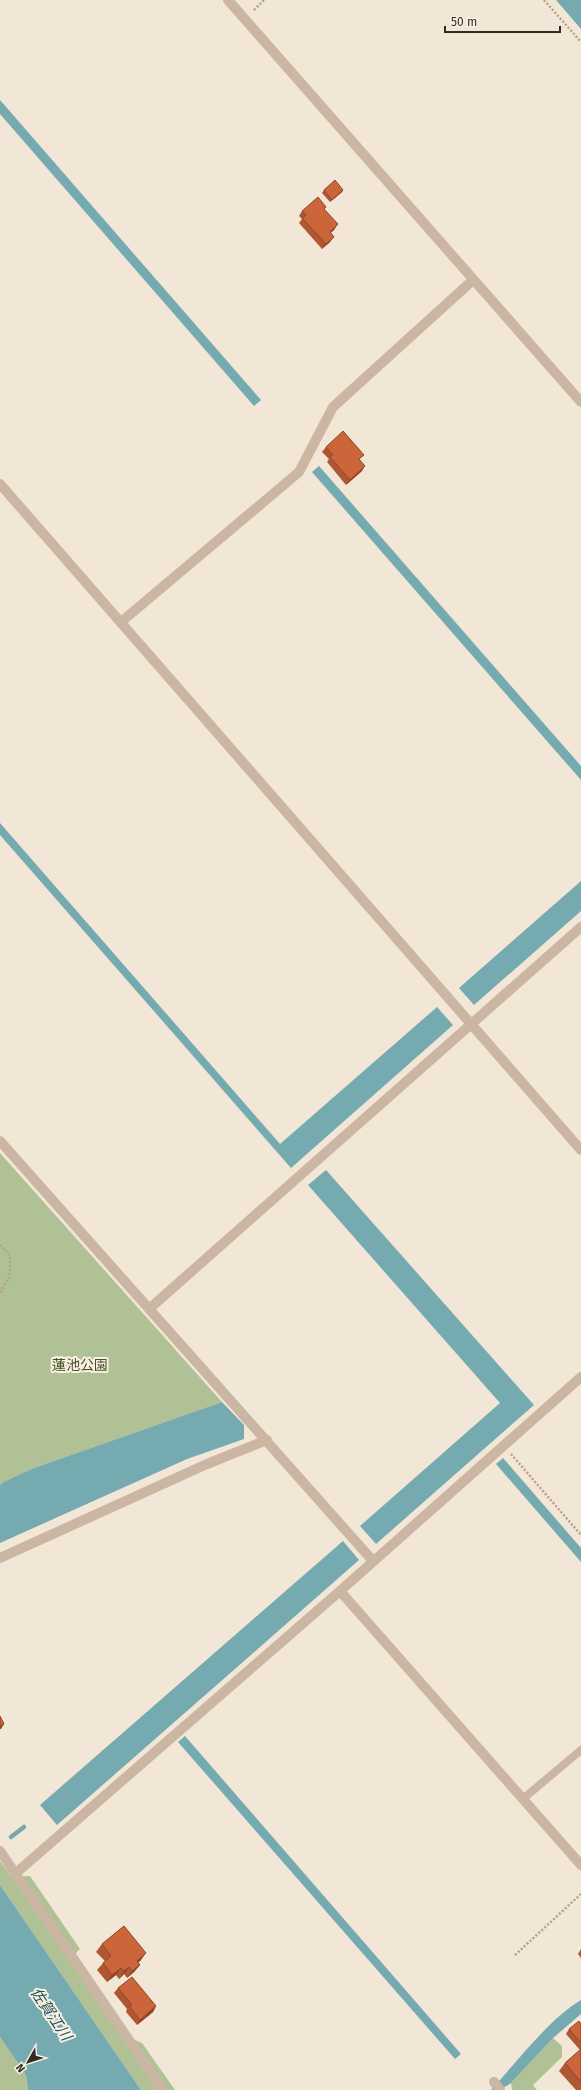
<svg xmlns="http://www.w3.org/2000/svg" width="581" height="2090" font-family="'Fira Sans','Noto Sans JP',sans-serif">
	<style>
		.green { fill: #b0c196 }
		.water { fill: #74aab0 }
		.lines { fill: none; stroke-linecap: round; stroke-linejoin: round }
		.stream { stroke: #74aab0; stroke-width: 4.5 }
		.path { stroke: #b6a08c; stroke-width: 2.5; stroke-dasharray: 2 2; stroke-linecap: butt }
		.service { stroke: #cab6a2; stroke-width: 8 }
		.minor { stroke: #cab6a2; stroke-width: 10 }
		.tertiary { stroke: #cab6a2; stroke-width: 10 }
		.wall { fill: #af5732 }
		.shaded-wall { fill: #8f4729 }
		.building { fill: #cc653a; stroke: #8f4729 }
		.labels { text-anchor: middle; stroke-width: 4; stroke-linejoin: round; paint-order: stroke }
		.park-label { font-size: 14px; fill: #415327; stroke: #faf0e2 }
		.water-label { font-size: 15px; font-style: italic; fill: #194f57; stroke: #faf0e2 }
	</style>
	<rect width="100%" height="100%" fill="#f2e6d6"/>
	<path class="green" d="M 0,1153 L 222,1402 L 34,1468 L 0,1485 Z
		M 0,1861 L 12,1877 L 30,1876 L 80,1949 L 69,1960 L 119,2033 L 142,2043 L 175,2090 L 141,2090 L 0,1885 Z
		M 0,2037 L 26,2075 L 28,2090 L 0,2090 Z
		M 553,2038 L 562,2046 L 562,2057 L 533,2085 L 537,2090 L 512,2090 L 511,2083 Z"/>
	<path class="water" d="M 556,0 L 581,0 L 581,29 Z
		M 0,100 L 261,400 L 254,406 L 0,114 Z
		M 319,466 L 581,766 L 581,780 L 312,472 Z
		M 0,823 L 280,1144 L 437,1007 L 453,1025 L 291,1168 L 0,835 Z
		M 581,881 L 581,911 L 474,1005 L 459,988 Z
		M 326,1170 L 534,1405 L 376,1544 L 360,1526 L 500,1403 L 308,1185 Z
		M 222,1402 L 244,1425 L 244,1439 L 187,1459 L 0,1543 L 0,1485 L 4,1482 L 34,1468 Z
		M 503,1458 L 581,1548 L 581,1562 L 496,1464 Z
		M 343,1541 L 359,1560 L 57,1825 L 40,1805 Z
		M 185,1736 L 461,2054 L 455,2059 L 178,1742 Z
		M 0,1885 L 141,2090 L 28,2090 L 26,2075 L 0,2037 Z
		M 581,2000 L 581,2014 L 553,2038 L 511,2083 L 500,2090 L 491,2090 C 517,2062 549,2019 581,2000 Z"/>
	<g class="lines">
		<path class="stream" d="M 11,1837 L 24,1827"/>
		<path class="path" d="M 544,0 L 581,42
			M 254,10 L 264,0
			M 0,1245 L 10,1255 L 10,1276 L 0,1293
			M 511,1454 L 581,1535
			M 515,1955 L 581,1894"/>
		<path class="service" d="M 524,1798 L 581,1750"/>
		<path class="minor" d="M 228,0 L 581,402
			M 121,622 L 299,472 L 333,407 L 473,280
			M 0,1141 L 373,1561
			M 149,1309 L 581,927
			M 0,1558 L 207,1464 L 267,1440
			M 340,1591 L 581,1865
			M 0,1851 L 163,2090
			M 16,1873 L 340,1591 L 581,1377
			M 494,2082 L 500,2090"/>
		<path class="tertiary" d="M 0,484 L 581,1150"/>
	</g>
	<path class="wall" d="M 324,190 L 343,190 L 342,192 L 330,202 L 322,193 Z
		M 325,210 L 334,230 L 330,233 L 330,242 L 322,249 L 299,223 L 302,219 L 299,216 L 302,211 Z
		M 326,447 L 362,471 L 346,485 L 327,462 L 329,459 L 322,452 Z
		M 102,1944 L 141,1960 L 138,1963 L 140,1965 L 134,1972 L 127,1978 L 124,1974 L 119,1979 L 116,1975 L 107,1982 L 97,1970 L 105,1961 L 96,1952 Z
		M 581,1949 L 581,1958 L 578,1954 Z
		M 118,1988 L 156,2006 L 153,2012 L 137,2025 L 126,2012 L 127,2009 L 114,1993 Z
		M 581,2024 L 581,2090 L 576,2090 L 559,2071 L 565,2063 L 580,2050 L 566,2034 L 569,2029 Z"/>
	<path class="shaded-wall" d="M 343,190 L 342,192 L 330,202 L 332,200 Z
		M 338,224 L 334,230 L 326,237 L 330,232 Z
		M 334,237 L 330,242 L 322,249 L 326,244 Z
		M 365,466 L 362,471 L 346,485 L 350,480 Z
		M 4,1724 L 1,1729 L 0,1729 L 0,1726 Z
		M 146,1953 L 141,1960 L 131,1968 L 137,1961 Z
		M 140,1965 L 134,1972 L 127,1978 L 132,1971 Z
		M 129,1967 L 124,1974 L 119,1979 L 124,1971 Z
		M 121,1968 L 116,1975 L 107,1982 L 112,1975 Z
		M 156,2006 L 153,2012 L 137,2025 L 140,2020 Z"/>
	<path class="building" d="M 335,180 L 343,190 L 332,200 L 324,190 Z
		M 318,197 L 326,207 L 324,209 L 338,224 L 330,232 L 334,237 L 326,244 L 302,218 L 306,215 L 302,211 Z
		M 343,431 L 364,455 L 359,459 L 365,466 L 350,480 L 330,457 L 333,455 L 326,447 Z
		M 0,1716 L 4,1724 L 0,1726 Z
		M 124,1926 L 146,1953 L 137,1961 L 140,1965 L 132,1971 L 129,1967 L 124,1971 L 121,1968 L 112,1975 L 103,1963 L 111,1956 L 102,1944 Z
		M 132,1977 L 156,2006 L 140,2020 L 129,2006 L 132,2005 L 118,1988 Z
		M 579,2021 L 581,2024 L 581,2043 L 569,2029 Z
		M 581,2049 L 581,2082 L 565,2063 Z"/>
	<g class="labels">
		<g class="park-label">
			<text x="80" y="1370">蓮池公園</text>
		</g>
		<g class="water-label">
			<text transform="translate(51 2014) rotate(56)" y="5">佐賀江川</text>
		</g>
	</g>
	<g transform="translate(28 2062) rotate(231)" stroke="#faf0e2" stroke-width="3" paint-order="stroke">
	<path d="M0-3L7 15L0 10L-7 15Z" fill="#342a25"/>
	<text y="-6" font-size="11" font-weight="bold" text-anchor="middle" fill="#342a25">N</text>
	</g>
	<path d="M445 26v6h115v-6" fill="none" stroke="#342a25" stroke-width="2"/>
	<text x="451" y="26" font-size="12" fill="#342a25" stroke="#faf0e2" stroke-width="3" paint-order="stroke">50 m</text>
</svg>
